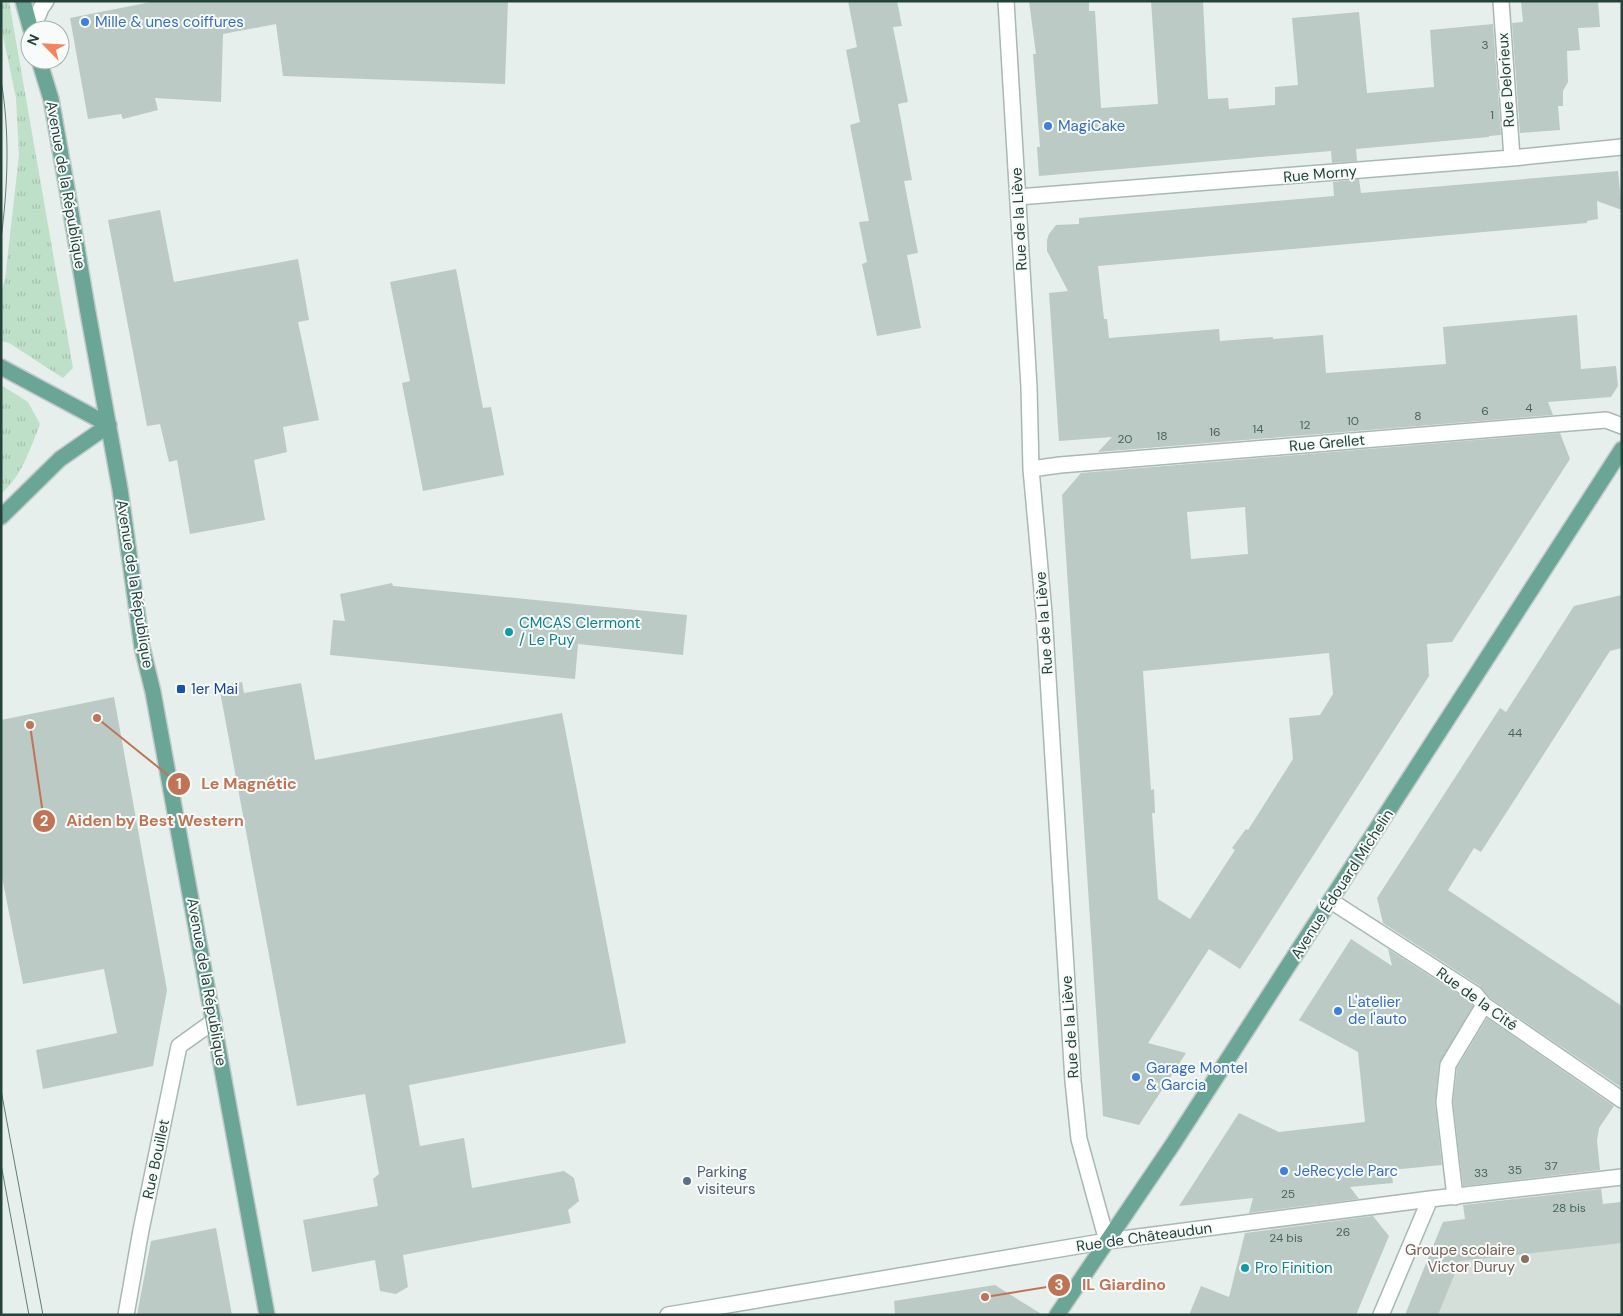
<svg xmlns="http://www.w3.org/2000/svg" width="1623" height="1316" font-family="'DM Sans',sans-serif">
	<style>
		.built { fill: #d4dfda }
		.grass { fill: url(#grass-tufts) }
		.building { fill: #bbcac4; fill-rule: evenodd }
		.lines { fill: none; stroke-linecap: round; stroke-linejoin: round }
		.minor-casing { stroke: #a8b8b2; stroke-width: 18 }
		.major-casing { stroke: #c2cac8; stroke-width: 18 }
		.minor { stroke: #fff; stroke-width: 15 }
		.major { stroke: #6aa596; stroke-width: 15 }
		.tram { stroke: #5f7d75; stroke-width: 1 }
		.shop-dot { fill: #3f7fe0; stroke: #f7fbf9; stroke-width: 2 }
		.culture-dot { fill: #0f9aa8; stroke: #f7fbf9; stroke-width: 2 }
		.transit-dot { fill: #1a4fb4; stroke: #f7fbf9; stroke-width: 2 }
		.service-dot { fill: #5c6f8a; stroke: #f7fbf9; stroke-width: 2 }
		.education-dot { fill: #8d6e63; stroke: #f7fbf9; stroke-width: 2 }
		.labels { text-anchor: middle; stroke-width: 4; stroke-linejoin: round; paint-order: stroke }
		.number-label { font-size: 12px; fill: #4a645c }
		.shop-label { font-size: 15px; fill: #366cbe; stroke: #f7fbf9; text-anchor: start }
		.street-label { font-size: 15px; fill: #24423a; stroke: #f7fbf9 }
		.culture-label { font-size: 15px; fill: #0d838f; stroke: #f7fbf9; text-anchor: start }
		.transit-label { font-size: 15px; fill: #164399; stroke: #f7fbf9; text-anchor: start }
		.service-label { font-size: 15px; fill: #4e5e75; stroke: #f7fbf9; text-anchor: start }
		.education-label { font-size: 15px; fill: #785e54; stroke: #f7fbf9; text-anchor: end }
		.leader { fill: none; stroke: #c07456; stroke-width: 2 }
		.callout-dot { fill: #c07456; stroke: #f7fbf9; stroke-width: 2 }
		.mark-label { font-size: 15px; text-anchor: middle; font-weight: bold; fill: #fff }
		.callout-label { font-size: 16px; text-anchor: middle; font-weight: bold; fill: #c07456; stroke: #f7fbf9; stroke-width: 4; stroke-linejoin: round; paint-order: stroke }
	</style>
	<defs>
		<pattern id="grass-tufts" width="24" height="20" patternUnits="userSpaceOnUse" patternTransform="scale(1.25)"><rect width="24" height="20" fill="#bfe0c8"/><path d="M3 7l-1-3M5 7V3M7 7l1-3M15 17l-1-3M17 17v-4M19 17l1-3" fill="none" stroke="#a4c1ad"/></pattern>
	</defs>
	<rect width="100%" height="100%" fill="#e6efeb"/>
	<path class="built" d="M 1622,1202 L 1622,1315 L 1405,1315 L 1443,1222 Z"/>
	<path class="grass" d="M 1,1 L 9,1 L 73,368 L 63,378 L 9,343 L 1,341 L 1,294 L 5,279 L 19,155 L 16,98 L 1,26 Z
		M 1,385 L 28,402 L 40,424 C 30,449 22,476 1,494 Z"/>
	<path class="building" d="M 156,1 L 508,1 L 505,84 L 283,76 L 276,24 L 223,34 L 221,102 L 155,98 L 158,110 L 123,119 L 121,114 L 88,119 L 70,18 Z
		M 848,1 L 897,1 L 902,26 L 893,27 L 908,102 L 898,104 L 912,180 L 904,181 L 918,253 L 907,255 L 921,328 L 877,336 L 862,264 L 867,262 L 859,222 L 869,221 L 850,125 L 860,122 L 846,50 L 857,47 Z
		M 1029,1 L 1089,1 L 1089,11 L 1095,11 L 1101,108 L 1158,104 L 1151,1 L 1203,1 L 1208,99 L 1228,98 L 1229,109 L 1275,105 L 1275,87 L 1298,85 L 1292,18 L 1359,12 L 1367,93 L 1434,87 L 1430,30 L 1493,24 L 1501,135 L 1489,136 L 1489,137 L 1356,149 L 1357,161 L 1332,163 L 1331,151 L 1039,176 L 1037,147 L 1040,147 L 1033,54 L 1036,54 Z
		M 1521,1 L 1598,1 L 1600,27 L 1578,28 L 1580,50 L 1567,51 L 1568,82 L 1563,91 L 1563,106 L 1558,106 L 1560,130 L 1520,133 L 1512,23 L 1523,22 Z
		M 1618,171 L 1622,210 L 1597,201 L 1598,219 L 1587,221 L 1587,223 L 1098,266 L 1104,319 L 1107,319 L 1109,338 L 1219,329 L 1220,341 L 1273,337 L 1273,339 L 1323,335 L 1326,373 L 1446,364 L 1443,327 L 1577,315 L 1581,369 L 1616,366 L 1618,386 L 1611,397 L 1548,402 L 1553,415 L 1098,452 L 1112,437 L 1059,441 L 1049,293 L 1068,291 L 1047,251 L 1047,240 L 1049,234 L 1056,225 L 1079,224 L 1079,218 L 1334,196 L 1333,182 L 1359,179 L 1361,193 Z
		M 160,210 L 174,282 L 298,259 L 309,320 L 298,322 L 319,420 L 283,427 L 287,452 L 254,460 L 265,520 L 190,534 L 177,460 L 169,462 L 160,424 L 147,426 L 108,220 Z
		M 456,269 L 483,408 L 491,407 L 504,475 L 423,491 L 402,383 L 410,381 L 390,282 Z
		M 1560,433 L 1570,459 L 1452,642 L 1427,644 L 1429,676 L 1240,969 L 1209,949 L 1148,1043 L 1186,1053 L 1139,1125 L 1103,1116 L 1062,495 L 1081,473 ZM 1245,507 L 1248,554 L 1191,559 L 1187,512 ZM 1329,653 L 1333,694 L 1320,715 L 1289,718 L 1293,759 L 1248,830 L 1246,829 L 1232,848 L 1235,850 L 1190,919 L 1158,899 L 1152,813 L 1155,813 L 1154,789 L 1151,790 L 1143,671 Z
		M 392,583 L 393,586 L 687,615 L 683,655 L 578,644 L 575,679 L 330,655 L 333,620 L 345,621 L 340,594 Z
		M 1622,595 L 1622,648 L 1610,651 L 1481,852 L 1474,848 L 1448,890 L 1622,1006 L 1622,1088 L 1490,998 L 1480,986 L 1383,923 L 1377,898 L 1500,708 L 1506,712 L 1574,606 Z
		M 242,682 L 244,693 L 301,683 L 315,760 L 562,713 L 626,1043 L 409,1085 L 420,1146 L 464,1138 L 472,1188 L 564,1171 L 574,1178 L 579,1201 L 568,1210 L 571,1223 L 403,1255 L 408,1287 L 396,1294 L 380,1291 L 375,1260 L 312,1272 L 303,1220 L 378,1206 L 373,1179 L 379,1174 L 365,1094 L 297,1106 L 219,686 Z
		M 114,697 L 167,990 L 153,1066 L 43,1089 L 36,1050 L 117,1033 L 104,969 L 23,984 L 1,872 L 1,720 Z
		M 1351,939 L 1392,966 L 1388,949 L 1469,1001 L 1473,1006 L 1439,1064 L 1435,1103 L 1442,1165 L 1391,1170 L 1393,1183 L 1350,1187 L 1359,1199 L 1249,1213 L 1253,1198 L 1179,1206 L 1239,1113 L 1279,1132 L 1365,1122 L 1358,1052 L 1299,1020 Z
		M 1487,1018 L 1614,1106 L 1599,1128 L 1597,1141 L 1600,1170 L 1463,1186 L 1453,1102 L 1457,1068 Z
		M 1601,1189 L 1603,1204 L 1622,1202 L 1622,1243 L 1460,1261 L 1438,1315 L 1405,1315 L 1443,1222 L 1465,1219 L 1463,1205 Z
		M 1373,1216 L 1389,1236 L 1356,1315 L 1189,1315 L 1201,1286 L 1229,1297 L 1245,1233 Z
		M 216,1228 L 232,1315 L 137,1315 L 151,1241 Z
		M 995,1285 L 1043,1315 L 895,1315 L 894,1301 Z"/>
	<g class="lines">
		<defs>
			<path id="minor" d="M 1006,1 L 1029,387 L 1031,469 L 1044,613 L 1073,1081 L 1079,1139 L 1107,1241
				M 1501,1 L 1512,158
				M 32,30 L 41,8 L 46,1
				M 1018,197 L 1512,158 L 1622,147
				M 1031,469 L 1060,465 L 1606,420 L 1622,426
				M 1331,901 L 1475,994 L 1484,1005 L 1622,1100
				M 1455,1197 L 1444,1102 L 1448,1065 L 1484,1005
				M 126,1315 L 141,1230 L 179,1046 L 214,1021
				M 668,1315 L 1107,1241 L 1430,1199 L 1622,1177
				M 1381,1315 L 1430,1199"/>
			<path id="major" d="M 23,1 L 31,30
				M 39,60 L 51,99 L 67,189 L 87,307 L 120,489 L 142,647 L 153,692 L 267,1315
				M 1,367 L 109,425
				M 1,517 L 60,459 L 109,425
				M 1057,1315 L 1173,1144 L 1622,449"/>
		</defs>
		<use href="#minor" class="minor-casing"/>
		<use href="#major" class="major-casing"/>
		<use href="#minor" class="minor"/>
		<use href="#major" class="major"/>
		<path class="tram" d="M 1,80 C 10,132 8,186 1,239
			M 1,1090 L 43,1315
			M 1,1164 L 29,1315"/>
	</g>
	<g class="shop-dot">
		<circle cx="85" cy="22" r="5"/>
		<circle cx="1048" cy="126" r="5"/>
		<circle cx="1338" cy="1011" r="5"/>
		<circle cx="1136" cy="1077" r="5"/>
		<circle cx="1284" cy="1171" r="5"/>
	</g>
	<g class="culture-dot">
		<circle cx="509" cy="632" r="5"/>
		<circle cx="1245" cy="1268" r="5"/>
	</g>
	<rect class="transit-dot" x="176" y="684" width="10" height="10" rx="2.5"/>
	<circle class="service-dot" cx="687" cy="1181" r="5"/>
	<circle class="education-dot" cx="1525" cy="1259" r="5"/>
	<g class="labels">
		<g class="number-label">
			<text x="1485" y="49">3</text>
			<text x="1492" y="119">1</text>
			<text x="1529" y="412">4</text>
			<text x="1485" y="415">6</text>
			<text x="1418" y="420">8</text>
			<text x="1353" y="425">10</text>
			<text x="1305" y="429">12</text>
			<text x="1258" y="433">14</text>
			<text x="1215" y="436">16</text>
			<text x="1162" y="440">18</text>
			<text x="1125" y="443">20</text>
			<text x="1515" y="737">44</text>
			<text x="1551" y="1170">37</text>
			<text x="1515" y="1174">35</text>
			<text x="1481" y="1177">33</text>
			<text x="1288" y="1198">25</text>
			<text x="1569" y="1212">28 bis</text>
			<text x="1343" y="1236">26</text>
			<text x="1286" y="1242">24 bis</text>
		</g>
		<g class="shop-label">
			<text x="95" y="27">Mille &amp; unes coiffures</text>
			<text x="1058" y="131">MagiCake</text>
			<text x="1348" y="1007">L'atelier<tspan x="1348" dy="17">de l'auto</tspan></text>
			<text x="1146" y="1073">Garage Montel<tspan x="1146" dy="17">&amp; Garcia</tspan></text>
			<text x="1294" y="1176">JeRecycle Parc</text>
		</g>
		<g class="street-label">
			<text transform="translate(1506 80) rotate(-94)" y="5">Rue Delorieux</text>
			<text transform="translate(1320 174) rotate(-5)" y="5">Rue Morny</text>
			<text transform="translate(66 185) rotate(80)" y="5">Avenue de la République</text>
			<text transform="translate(1019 219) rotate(-93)" y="5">Rue de la Liève</text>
			<text transform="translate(1327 443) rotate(-5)" y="5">Rue Grellet</text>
			<text transform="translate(135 584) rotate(81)" y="5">Avenue de la République</text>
			<text transform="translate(1044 623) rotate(-94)" y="5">Rue de la Liève</text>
			<text transform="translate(1342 884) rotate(-57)" y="5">Avenue Édouard Michelin</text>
			<text transform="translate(207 982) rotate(80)" y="5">Avenue de la République</text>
			<text transform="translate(1477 999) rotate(36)" y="5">Rue de la Cité</text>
			<text transform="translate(1070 1027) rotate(-94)" y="5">Rue de la Liève</text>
			<text transform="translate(156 1159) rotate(-78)" y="5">Rue Bouillet</text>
			<text transform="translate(1144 1237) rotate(-8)" y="5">Rue de Châteaudun</text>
		</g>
		<g class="culture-label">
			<text x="519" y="628">CMCAS Clermont<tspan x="519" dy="17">/ Le Puy</tspan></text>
			<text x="1255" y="1273">Pro Finition</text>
		</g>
		<g class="transit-label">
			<text x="191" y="694">1er Mai</text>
		</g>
		<g class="service-label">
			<text x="697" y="1177">Parking<tspan x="697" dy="17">visiteurs</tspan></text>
		</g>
		<g class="education-label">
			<text x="1515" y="1255">Groupe scolaire<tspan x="1515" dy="17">Victor Duruy</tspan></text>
		</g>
	</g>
	<path class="leader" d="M97 718L179 784M30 725L44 821M985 1297L1059 1285"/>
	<g class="callout-dot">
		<circle cx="97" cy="718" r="5"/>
		<circle cx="30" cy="725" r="5"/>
		<circle cx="985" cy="1297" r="5"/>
		<circle cx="179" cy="784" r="12"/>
		<circle cx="44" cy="821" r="12"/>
		<circle cx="1059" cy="1285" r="12"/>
	</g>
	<g class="mark-label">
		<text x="179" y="789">1</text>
		<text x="44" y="826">2</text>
		<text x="1059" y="1290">3</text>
	</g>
	<g class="callout-label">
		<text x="249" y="789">Le Magnétic</text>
		<text x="155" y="826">Aiden by Best Western</text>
		<text x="1124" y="1290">IL Giardino</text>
	</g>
	<rect width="1623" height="1316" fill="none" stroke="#24423a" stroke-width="5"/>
	<g transform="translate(45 45) rotate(294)"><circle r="24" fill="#f7fbf9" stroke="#a3b1ad"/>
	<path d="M0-4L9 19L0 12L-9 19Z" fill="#f4845f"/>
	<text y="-8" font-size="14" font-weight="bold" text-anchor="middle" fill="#24423a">N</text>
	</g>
</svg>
